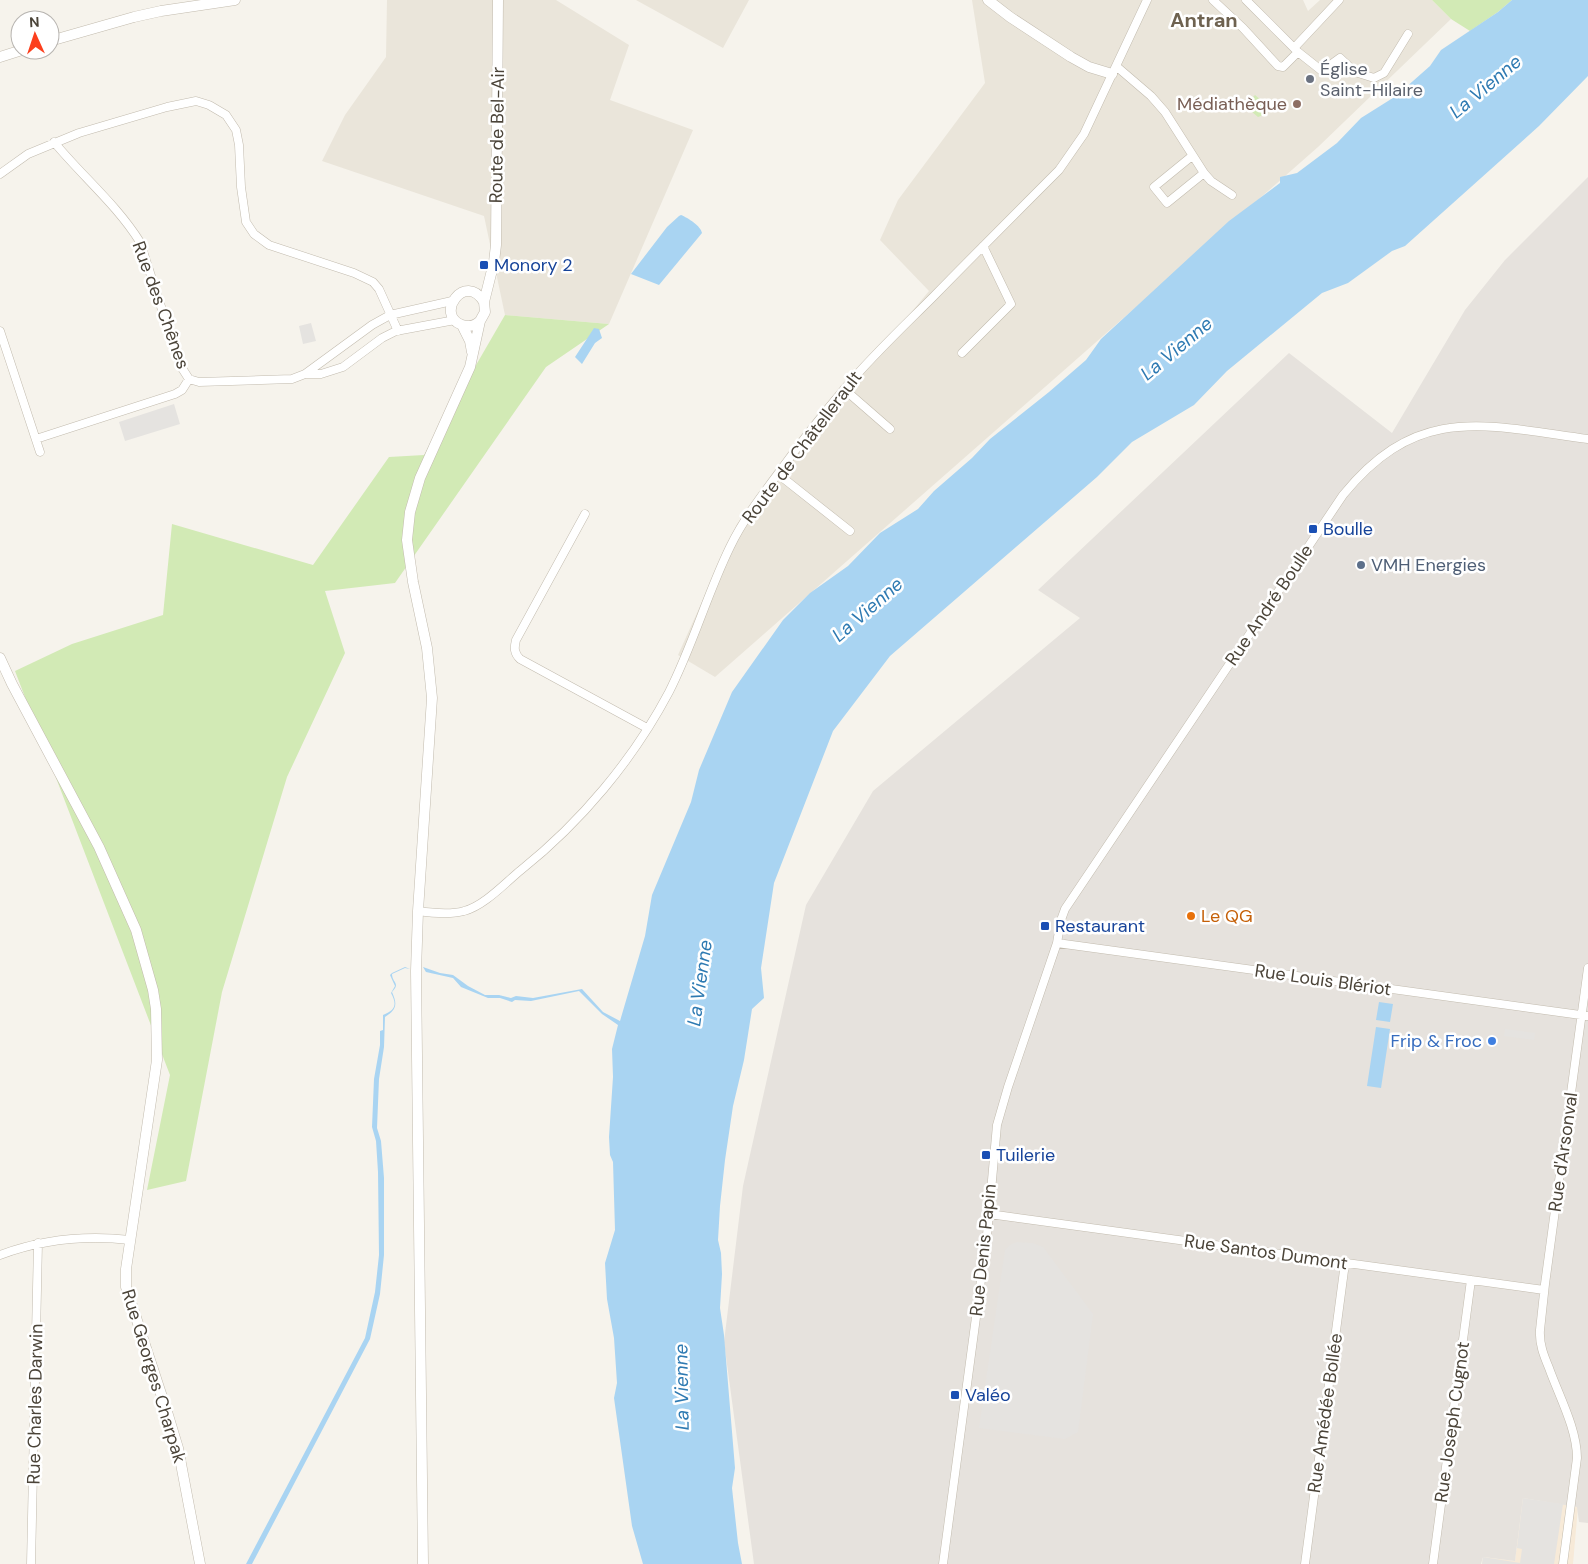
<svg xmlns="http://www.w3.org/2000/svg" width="1588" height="1564" font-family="'DM Sans',sans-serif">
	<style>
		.residential { fill: #eae5da }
		.commercial { fill: #f7ead8 }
		.industrial { fill: #e6e2dd }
		.green { fill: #d2eab5 }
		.parking { fill: #e5e3e0 }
		.water { fill: #a9d4f2 }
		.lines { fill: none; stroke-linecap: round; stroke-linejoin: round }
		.minor-casing { stroke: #c2bbae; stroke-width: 9 }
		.tertiary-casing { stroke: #c2bbae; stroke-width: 11 }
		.minor { stroke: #fff; stroke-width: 8 }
		.tertiary { stroke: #fff; stroke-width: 10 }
		.worship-dot { fill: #6b7280; stroke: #fff; stroke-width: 2 }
		.education-dot { fill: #8d6e63; stroke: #fff; stroke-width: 2 }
		.transit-dot { fill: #1a4fb4; stroke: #fff; stroke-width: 2 }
		.service-dot { fill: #5c6f8a; stroke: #fff; stroke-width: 2 }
		.food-dot { fill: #e8710a; stroke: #fff; stroke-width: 2 }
		.shop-dot { fill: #3f7fe0; stroke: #fff; stroke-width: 2 }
		.labels { text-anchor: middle; stroke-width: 5; stroke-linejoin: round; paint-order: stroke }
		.worship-label { font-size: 18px; fill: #5b616d; stroke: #fff; text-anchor: start }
		.education-label { font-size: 18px; fill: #785e54; stroke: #fff; text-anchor: end }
		.street-label { font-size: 18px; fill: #4b4439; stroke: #fff }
		.transit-label { font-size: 18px; fill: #164399; stroke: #fff; text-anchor: start }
		.service-label { font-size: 18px; fill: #4e5e75; stroke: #fff; text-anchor: start }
		.food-label { font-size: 18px; fill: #c56008; stroke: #fff; text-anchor: start }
		.shop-label { font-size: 18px; fill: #366cbe; stroke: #fff; text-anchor: end }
		.water-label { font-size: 19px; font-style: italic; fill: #2e7ab2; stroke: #fff }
		.quarter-label { font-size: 20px; font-weight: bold; fill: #6e6250; stroke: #fff }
	</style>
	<rect width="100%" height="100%" fill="#f6f3ec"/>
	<path class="residential" d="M 387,0 L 556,0 L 629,45 L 610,100 L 693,130 L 609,324 L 505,315 L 484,216 L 322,161 L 345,115 L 386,57 Z
		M 636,0 L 749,0 L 723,48 Z
		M 972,0 L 1303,0 L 1308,11 L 1320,0 L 1432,0 L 1451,19 L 1318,147 L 715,677 L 678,655 L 737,524 L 929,291 L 880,240 L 898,200 L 985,83 Z"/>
	<path class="commercial" d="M 1523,1498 L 1578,1507 L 1573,1564 L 1482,1564 L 1483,1557 L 1515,1561 Z"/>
	<path class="industrial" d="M 1588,177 L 1588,1523 L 1579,1522 L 1577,1507 L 1523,1498 L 1515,1561 L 1483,1557 L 1481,1564 L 754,1564 L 724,1342 L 743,1186 L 806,905 L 873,791 L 1080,618 L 1038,590 L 1289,353 L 1392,433 L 1465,310 L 1505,260 Z"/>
	<path class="green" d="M 1432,0 L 1512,0 L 1498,12 L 1470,31 L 1451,19 Z
		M 1255,95 L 1267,105 L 1266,114 L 1258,117 L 1245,106 Z
		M 505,315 L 609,324 L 546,367 L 395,583 L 325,591 L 345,653 L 287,777 L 222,992 L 186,1181 L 147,1190 L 170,1075 L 15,671 L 72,644 L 163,615 L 172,524 L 313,565 L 389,457 L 424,455 Z"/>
	<path class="parking" d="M 311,323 L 316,341 L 303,344 L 299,326 Z
		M 174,404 L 180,424 L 125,441 L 119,422 Z
		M 1505,1029 L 1535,1033 L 1534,1040 L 1504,1036 Z
		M 1017,1242 L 1033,1243 L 1043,1247 L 1093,1314 L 1078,1432 L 1065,1439 L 979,1428 L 1005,1250 L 1010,1245 Z
		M 1523,1498 L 1563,1504 L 1554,1564 L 1482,1564 L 1483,1557 L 1520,1563 L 1522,1549 L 1517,1548 Z"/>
	<path class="water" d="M 1512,0 L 1588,0 L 1588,76 L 1539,126 L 1405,246 L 1392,251 L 1348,283 L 1322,293 L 1227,371 L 1194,405 L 1132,442 L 1097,477 L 890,656 L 833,731 L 774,883 L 761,968 L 764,998 L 752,1009 L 744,1060 L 733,1106 L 725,1160 L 720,1206 L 718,1240 L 721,1253 L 722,1274 L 720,1308 L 724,1335 L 735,1468 L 732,1488 L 738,1543 L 742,1564 L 643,1564 L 632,1526 L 614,1398 L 617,1383 L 614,1338 L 607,1299 L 605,1263 L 615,1230 L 613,1162 L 610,1155 L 609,1137 L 613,1077 L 612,1049 L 618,1025 L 602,1014 L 579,991 L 531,1001 L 515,1000 L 512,1002 L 500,998 L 488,998 L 461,987 L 453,978 L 426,972 L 423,967 L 440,973 L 453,975 L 468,986 L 485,995 L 499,995 L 511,998 L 516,996 L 533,998 L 582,989 L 603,1012 L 620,1021 L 645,936 L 652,895 L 691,802 L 699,770 L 732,692 L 783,620 L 810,593 L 848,566 L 880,533 L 918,509 L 934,491 L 972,458 L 990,439 L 1049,392 L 1086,360 L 1101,339 L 1229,221 L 1280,183 L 1280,177 L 1297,173 L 1337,143 L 1361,118 L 1396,96 L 1430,66 L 1441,50 L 1498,12 Z
		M 681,215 C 688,218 701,226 702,233 L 659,285 L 631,274 L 667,227 L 679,216 Z
		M 594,328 L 599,329 L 602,338 L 595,343 L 582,364 L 575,357 Z
		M 405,968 L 392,974 C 392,983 401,983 392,992 C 398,1005 396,1010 385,1017 L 384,1047 L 379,1079 L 377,1128 L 381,1141 L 384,1178 L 384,1255 L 380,1294 L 370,1339 L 252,1564 L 246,1564 L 365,1338 L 375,1292 L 379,1255 L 378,1172 L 376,1141 L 372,1127 L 374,1079 L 380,1045 L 380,1031 L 383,1030 L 383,1015 C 396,1010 397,1004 391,993 L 395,986 L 390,975 L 392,973 L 405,967 L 410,969 Z
		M 1379,1002 L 1393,1004 L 1390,1022 L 1376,1020 Z
		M 1376,1027 L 1390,1029 L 1381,1088 L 1367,1086 Z"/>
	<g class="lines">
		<defs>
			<path id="minor" d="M 1213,0 L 1243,28 L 1278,66 L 1283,67 L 1298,52 L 1246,0
				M 1294,48 L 1339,0
				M 1298,52 L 1322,71 L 1340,58 L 1355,72 L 1374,78 L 1384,73 L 1408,34
				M 1116,66 L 1151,96 L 1165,112 L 1204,173 L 1167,203 L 1154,187 L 1192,156
				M 54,142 C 82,176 117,205 140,242 L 180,365 L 189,379 L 199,382 L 292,379 L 305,374 L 372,325 L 390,315 L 452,301
				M 1204,173 L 1211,181 L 1232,195
				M 0,174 L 28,154 L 79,133 L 167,107 L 196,101 L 209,105 L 226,115 L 236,130 L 239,145 L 241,187 L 246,222 L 254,234 L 269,245 L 354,273 L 373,282 L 379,289 L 398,331
				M 0,331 L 40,452
				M 962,353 L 1011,304 L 983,246
				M 305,374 L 321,374 L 343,367 L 382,338 L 396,331 L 455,320
				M 844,389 L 890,429
				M 36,439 L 175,394 L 182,390 L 189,379
				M 778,474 L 850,531
				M 585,514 L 516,640 C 514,648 514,653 520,659 L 647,728
				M 418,911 C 432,913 450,915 464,911 C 484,906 505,883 521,870 C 581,822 633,760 669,692 C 693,645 707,594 730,547 C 743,520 762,495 780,471 C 801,442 823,414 846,387 C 873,355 904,326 934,296 C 975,254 1017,212 1059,170 L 1084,134 L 1147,0
				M 1057,943 L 1588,1016
				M 989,1214 L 1544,1290
				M 0,1255 C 43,1239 85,1235 130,1240
				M 31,1564 L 38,1243
				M 943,1564 L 987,1235 L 997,1125 L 1008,1087 L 1057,943 L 1061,920 L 1065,909 L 1343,495 C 1418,403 1484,425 1588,439
				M 1305,1564 L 1345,1263
				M 1433,1564 L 1471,1280
				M 1563,1564 L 1577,1458 C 1577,1429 1559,1396 1549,1368 C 1544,1356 1539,1344 1540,1330 L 1545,1284 L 1588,968"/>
			<path id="tertiary" d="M 988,0 L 1010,17 L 1071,57 L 1089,67 L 1112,74
				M 50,41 L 134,17 L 161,11 L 235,0
				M 0,57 L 22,50
				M 480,321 C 475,326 468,327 462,325 C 434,315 465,271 484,302
				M 462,325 L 470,341 L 472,352
				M 0,658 L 12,684 L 99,847 L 136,930 L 153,990 L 156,1009 L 157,1060 L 126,1269 L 126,1287 L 168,1415 L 178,1448 L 200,1564
				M 423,1564 L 416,971 L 418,911 L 432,698 L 427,648 L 413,582 L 407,540 L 410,512 L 420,478 L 470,367 L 480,321 L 485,312 L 484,302 L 494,262 L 496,245 L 498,0"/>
		</defs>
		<use href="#minor" class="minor-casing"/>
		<use href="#tertiary" class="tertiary-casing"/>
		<use href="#minor" class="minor"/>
		<use href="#tertiary" class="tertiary"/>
	</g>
	<circle class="worship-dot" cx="1310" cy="79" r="5"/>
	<circle class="education-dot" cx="1297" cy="104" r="5"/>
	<g class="transit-dot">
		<rect x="479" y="260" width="10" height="10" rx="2.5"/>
		<rect x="1308" y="524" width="10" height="10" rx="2.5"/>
		<rect x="1040" y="921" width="10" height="10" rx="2.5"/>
		<rect x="981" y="1150" width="10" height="10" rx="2.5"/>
		<rect x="950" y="1390" width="10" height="10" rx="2.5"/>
	</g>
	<circle class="service-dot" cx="1361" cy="565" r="5"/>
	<circle class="food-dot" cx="1191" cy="916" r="5"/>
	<circle class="shop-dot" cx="1492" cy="1041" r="5"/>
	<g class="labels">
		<g class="worship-label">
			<text x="1320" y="75">Église<tspan x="1320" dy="21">Saint-Hilaire</tspan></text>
		</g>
		<g class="education-label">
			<text x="1287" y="110">Médiathèque</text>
		</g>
		<g class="street-label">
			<text transform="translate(497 135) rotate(-89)" y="6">Route de Bel-Air</text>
			<text transform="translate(161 305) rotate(70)" y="6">Rue des Chênes</text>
			<text transform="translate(802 447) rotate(-53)" y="6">Route de Châtellerault</text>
			<text transform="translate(1269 605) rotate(-56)" y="6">Rue André Boulle</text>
			<text transform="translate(1323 980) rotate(8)" y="6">Rue Louis Blériot</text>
			<text transform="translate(1563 1152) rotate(-82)" y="6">Rue d'Arsonval</text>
			<text transform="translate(983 1250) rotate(-84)" y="6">Rue Denis Papin</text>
			<text transform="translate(1266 1252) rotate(8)" y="6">Rue Santos Dumont</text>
			<text transform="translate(154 1376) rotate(73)" y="6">Rue Georges Charpak</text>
			<text transform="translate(35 1404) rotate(-89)" y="6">Rue Charles Darwin</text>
			<text transform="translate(1325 1413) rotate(-82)" y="6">Rue Amédée Bollée</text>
			<text transform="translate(1452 1422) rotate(-82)" y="6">Rue Joseph Cugnot</text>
		</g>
		<g class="transit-label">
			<text x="494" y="271">Monory 2</text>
			<text x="1323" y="535">Boulle</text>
			<text x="1055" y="932">Restaurant</text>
			<text x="996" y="1161">Tuilerie</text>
			<text x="965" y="1401">Valéo</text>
		</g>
		<g class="service-label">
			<text x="1371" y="571">VMH Energies</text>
		</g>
		<g class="food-label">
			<text x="1201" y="922">Le QG</text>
		</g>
		<g class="shop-label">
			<text x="1482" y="1047">Frip &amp; Froc</text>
		</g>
		<g class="water-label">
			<text transform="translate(1485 86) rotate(-40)" y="7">La Vienne</text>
			<text transform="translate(1176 348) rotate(-40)" y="7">La Vienne</text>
			<text transform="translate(867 609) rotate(-41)" y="7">La Vienne</text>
			<text transform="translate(699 983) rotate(-82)" y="7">La Vienne</text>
			<text transform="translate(681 1387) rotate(-91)" y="7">La Vienne</text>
		</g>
		<g class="quarter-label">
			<text x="1204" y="27">Antran</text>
		</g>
	</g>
	<g transform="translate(35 35) rotate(357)"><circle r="24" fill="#ffffff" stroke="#b7b4b0"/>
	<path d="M0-4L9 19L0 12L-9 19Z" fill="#fc3f1d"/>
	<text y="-8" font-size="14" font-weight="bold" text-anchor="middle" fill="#4b4439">N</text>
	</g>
</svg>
